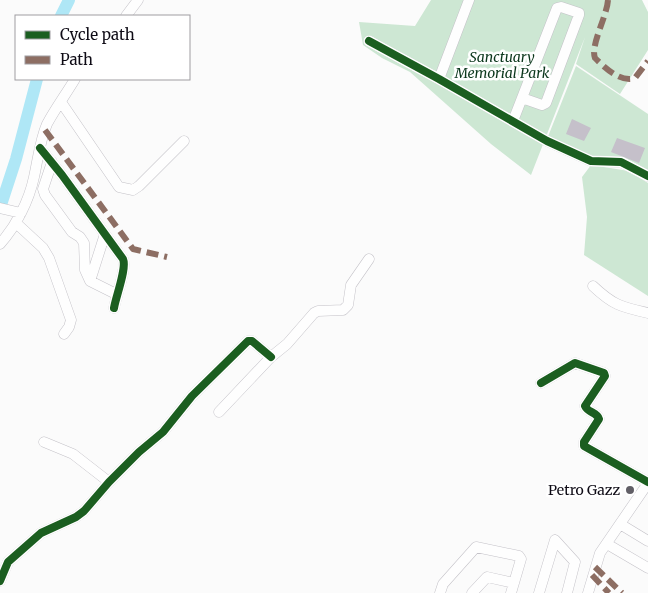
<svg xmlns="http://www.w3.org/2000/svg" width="648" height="593" font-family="Merriweather,serif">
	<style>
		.green { fill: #cde7d3 }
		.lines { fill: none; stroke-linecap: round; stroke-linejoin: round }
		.river { stroke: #afe7f6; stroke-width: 12 }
		.building { fill: #c5c0ca }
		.minor-casing { stroke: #c4c2c8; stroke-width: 11 }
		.minor { stroke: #fefefe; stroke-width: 10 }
		.quiet { stroke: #8d6e63; stroke-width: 6; stroke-dasharray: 12 6; stroke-linecap: butt }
		.cycleway-casing { stroke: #fff; stroke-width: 11 }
		.cycleway { stroke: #1b5e20; stroke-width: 8 }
		.poi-dot { fill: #615f66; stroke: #fff; stroke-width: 2 }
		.labels { text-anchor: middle; stroke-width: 5; stroke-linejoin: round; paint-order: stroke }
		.park-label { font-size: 14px; font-style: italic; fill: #0b371c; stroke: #fff }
		.poi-label { font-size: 14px; fill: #0e0b15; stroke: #fff; text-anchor: end }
	</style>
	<rect width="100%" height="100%" fill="#fbfbfb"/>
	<path class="green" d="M 431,0 L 642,0 L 648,12 L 648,50 L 620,94 L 576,64 L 585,37 L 531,175 L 491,144 L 410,72 L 382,58 L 363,45 L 359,22 L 415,26 Z
		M 576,66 L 648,114 L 648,175 L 621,160 L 592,160 L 547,139 Z
		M 591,165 L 629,171 L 648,183 L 648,296 L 584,255 L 587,217 L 582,177 Z"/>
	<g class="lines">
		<path class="river" d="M 61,16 L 69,0
			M 0,208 L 16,159 L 37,79"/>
	</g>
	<path class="building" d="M 572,119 L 591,128 L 584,141 L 566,134 Z
		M 617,138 L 645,148 L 639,163 L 611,152 Z"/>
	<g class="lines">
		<defs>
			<path id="minor" d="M 126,16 L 138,0
				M 369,41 L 439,79 L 547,141 L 591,161 L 621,162 L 648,176
				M 439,79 L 469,0
				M 61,102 L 119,187 L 133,190 L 139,186 L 184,141
				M 513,121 L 557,8 L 561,7 L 579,13 L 579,15 L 546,103 L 542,105 L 522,98
				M 40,148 L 62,175 L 123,259 C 127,268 116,296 114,308
				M 52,162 L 43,189 L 45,195 L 72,232 L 80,237 L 84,243 L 85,270 L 90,281 L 116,294
				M 0,208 L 21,213
				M 16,223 L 43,248 L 49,258 L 71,320 L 69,327 L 64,334
				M 0,244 C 16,226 29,201 34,177 C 38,159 40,140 47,124 C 55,109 66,94 75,79
				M 90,281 L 105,234
				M 593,286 C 613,305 621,307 648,313
				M 541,383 L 575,363 L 604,373 L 605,376 L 585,406 C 588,413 597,412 599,419 L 584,442 L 584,446 L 648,482
				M 219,412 L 271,357 L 287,344 L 314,313 L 318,311 L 343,310 L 348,305 L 351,285 L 369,259
				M 44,442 L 73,454 L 109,482
				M 620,524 L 648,541
				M 555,540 L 575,562 L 567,593
				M 607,544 L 648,568
				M 0,581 L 8,562 L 41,533 L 76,517 L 84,511 L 109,482 L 139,452 L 163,432 L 192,396 L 248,341 L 252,341 L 271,357
				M 440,593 L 443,584 L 476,547 L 519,556 L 521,559 L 511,593
				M 472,593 L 487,577 L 514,583
				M 539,593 L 555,540
				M 588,593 L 600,553 L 648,483"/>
		</defs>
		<use href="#minor" class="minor-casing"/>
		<use href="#minor" class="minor"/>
		<path class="quiet" d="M 608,0 C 607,16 590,46 595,58 C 605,68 621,83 635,78 L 648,61
			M 45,130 L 133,249 L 167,257
			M 595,567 L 622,593
			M 592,575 L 609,593"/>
		<defs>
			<path id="cycleway" d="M 369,41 L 439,79 L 547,141 L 591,161 L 621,162 L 648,176
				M 40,148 L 62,175 L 123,259 C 127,268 116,296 114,308
				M 541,383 L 575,363 L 604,373 L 605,376 L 585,406 C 588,413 597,412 599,419 L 584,442 L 584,446 L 648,482
				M 0,581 L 8,562 L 41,533 L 76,517 L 84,511 L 109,482 L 139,452 L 163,432 L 192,396 L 248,341 L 252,341 L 271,357"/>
		</defs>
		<use href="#cycleway" class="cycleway-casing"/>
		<use href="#cycleway" class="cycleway"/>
	</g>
	<circle class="poi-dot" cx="630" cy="490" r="5"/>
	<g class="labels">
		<g class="park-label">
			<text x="502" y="62">Sanctuary<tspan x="502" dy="16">Memorial Park</tspan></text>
		</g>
		<g class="poi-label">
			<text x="620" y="495">Petro Gazz</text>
		</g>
	</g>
	<rect x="15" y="15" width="175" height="65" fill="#ffffff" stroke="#9f9da1"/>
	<rect x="25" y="31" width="25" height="8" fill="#1b5e20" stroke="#9f9da1"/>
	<text x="60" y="40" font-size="15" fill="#0e0b15">Cycle path</text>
	<rect x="25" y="56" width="25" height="8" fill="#8d6e63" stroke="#9f9da1"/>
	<text x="60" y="65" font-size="15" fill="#0e0b15">Path</text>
</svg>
